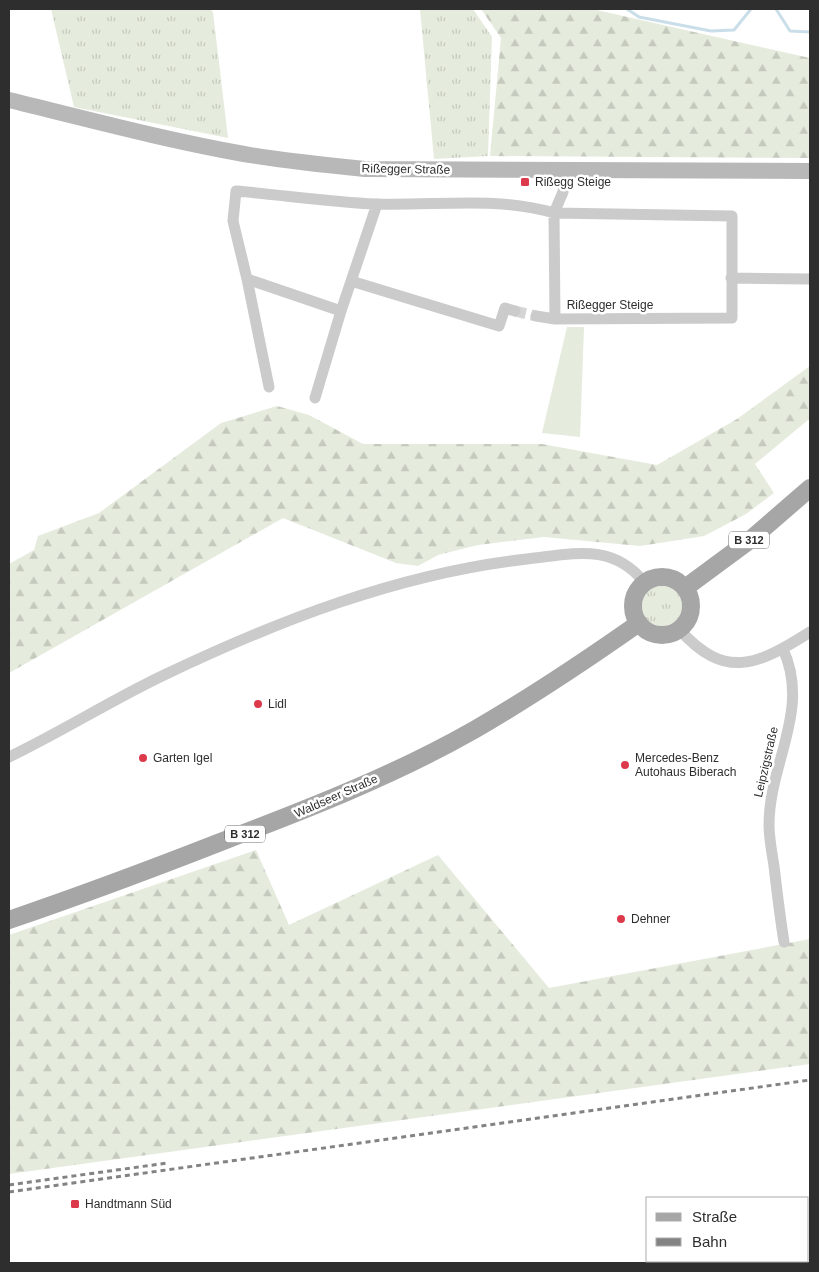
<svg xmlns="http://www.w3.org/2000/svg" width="819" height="1272" font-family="Arial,sans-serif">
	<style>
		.grass { fill: url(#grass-tufts) }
		.forest { fill: url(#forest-firs) }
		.park { fill: #e5ebdd }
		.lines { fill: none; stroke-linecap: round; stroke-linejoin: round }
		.stream { stroke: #cadeea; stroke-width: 3 }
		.street-tunnel { stroke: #d5d5d5; stroke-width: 11; stroke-dasharray: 11 5.5; stroke-linecap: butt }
		.street { stroke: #cbcbcb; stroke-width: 11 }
		.secondary { stroke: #b8b8b8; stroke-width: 16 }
		.primary { stroke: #a6a6a6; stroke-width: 18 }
		.rail { stroke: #838383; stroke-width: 3; stroke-dasharray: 5 4; stroke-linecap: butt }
		.poi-dot { fill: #dc394b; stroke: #fff; stroke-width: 2 }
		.labels { text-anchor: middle; stroke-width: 5; stroke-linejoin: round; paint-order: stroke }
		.shield { fill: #fff; stroke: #6d6d6d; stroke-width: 1 }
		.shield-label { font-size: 11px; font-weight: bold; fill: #2e2e2e }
		.street-label { font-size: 12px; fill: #2e2e2e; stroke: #fff }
		.poi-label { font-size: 12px; fill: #2e2e2e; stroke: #fff; text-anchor: start }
	</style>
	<defs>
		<pattern id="grass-tufts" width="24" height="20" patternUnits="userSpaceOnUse" patternTransform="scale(1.25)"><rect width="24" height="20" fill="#e5ebdd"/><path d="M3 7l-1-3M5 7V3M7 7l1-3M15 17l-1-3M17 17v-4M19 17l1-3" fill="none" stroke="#c5cabe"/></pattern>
		<pattern id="forest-firs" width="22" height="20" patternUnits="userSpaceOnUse" patternTransform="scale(1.25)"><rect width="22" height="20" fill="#e5ebdd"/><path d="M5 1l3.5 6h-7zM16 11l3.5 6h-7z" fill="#c5cabe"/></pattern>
	</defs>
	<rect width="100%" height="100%" fill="#fff"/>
	<path class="grass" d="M 51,9 L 210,9 L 213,12 L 228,138 L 74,107 Z
		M 420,9 L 473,9 L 492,37 L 488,156 L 434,159 Z
		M642 606a20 20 0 1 1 40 0a20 20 0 1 1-40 0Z"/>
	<path class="forest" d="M 481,9 L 592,9 L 810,58 L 810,158 L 490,156 L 501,38 Z
		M 810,366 L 810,421 L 808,420 L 755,464 L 774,493 L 746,514 L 704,536 L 640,546 L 544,537 L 478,545 L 438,555 L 418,566 L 396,563 L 283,518 L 9,673 L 9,564 L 34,550 L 38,536 L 99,513 L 221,423 L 277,406 L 309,415 L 363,444 L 542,444 L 657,465 L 737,419 Z
		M 256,850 L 289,925 L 438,855 L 549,988 L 810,939 L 810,1064 L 9,1174 L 9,935 Z"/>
	<path class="park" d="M 567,327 L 584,327 L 580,437 L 542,433 Z"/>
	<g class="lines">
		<path class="stream" d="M 627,9 L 639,17 L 711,31 L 734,30 L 751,9
			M 776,9 L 790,31 L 810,32"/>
		<path class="street-tunnel" d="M 515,311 L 536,316"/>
		<path class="street" d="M 731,278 L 810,279
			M 247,279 L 269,387
			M 351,281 L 499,326 L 505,308 L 515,311
			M 341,311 L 247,279 L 233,221 L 236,191 C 283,195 330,202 376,204 C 435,206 497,196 554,213 L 555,319
			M 536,316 L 555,319 L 732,318 L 732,216 L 554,213 L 563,192 L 565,171
			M 315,398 L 341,311 L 377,204
			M 679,629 C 725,681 758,665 810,632
			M 783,649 C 811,710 769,763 769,825 C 769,838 772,853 774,866 C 777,892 780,917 784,942
			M 9,757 C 61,732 110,701 162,676 C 277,621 400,573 527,559 C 573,554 612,542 645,583"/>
		<path class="secondary" d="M 9,100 C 87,119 165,140 244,154 C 284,161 324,165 365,169 L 810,171"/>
		<path class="primary" d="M633 606a29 29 0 1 1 58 0a29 29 0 1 1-58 0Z
			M 685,588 L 750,540 L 810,488
			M 9,920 C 79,896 149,870 218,843 C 305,810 393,776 474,730 C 531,697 585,661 639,623"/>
		<path class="rail" d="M 9,1185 L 167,1163
			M 9,1192 L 810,1080"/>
	</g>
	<g class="poi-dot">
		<rect x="520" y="177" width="10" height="10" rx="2.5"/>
		<circle cx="258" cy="704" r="5"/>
		<circle cx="143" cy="758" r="5"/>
		<circle cx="625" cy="765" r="5"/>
		<circle cx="621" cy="919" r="5"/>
		<rect x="70" y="1199" width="10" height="10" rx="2.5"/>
	</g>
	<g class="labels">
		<g class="shield">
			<rect x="729" y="531.5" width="40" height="17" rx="4"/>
			<rect x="225" y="825.5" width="40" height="17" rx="4"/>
		</g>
		<g class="shield-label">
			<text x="749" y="544">B 312</text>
			<text x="245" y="838">B 312</text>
		</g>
		<g class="street-label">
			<text transform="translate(406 169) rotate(1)" y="4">Rißegger Straße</text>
			<text x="610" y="309">Rißegger Steige</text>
			<text transform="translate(766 762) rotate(-77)" y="4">Leipzigstraße</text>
			<text transform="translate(336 796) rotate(-24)" y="4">Waldseer Straße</text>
		</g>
		<g class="poi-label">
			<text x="535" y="186">Rißegg Steige</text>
			<text x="268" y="708">Lidl</text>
			<text x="153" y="762">Garten Igel</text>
			<text x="635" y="762">Mercedes-Benz<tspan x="635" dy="14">Autohaus Biberach</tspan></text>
			<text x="631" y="923">Dehner</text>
			<text x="85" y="1208">Handtmann Süd</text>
		</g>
	</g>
	<rect width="819" height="1272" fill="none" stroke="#2e2e2e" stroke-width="20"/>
	<rect x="646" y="1197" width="162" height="65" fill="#ffffff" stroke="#ababab"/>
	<rect x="656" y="1213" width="25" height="8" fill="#a6a6a6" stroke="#ababab"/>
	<text x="692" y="1222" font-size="15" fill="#2e2e2e">Straße</text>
	<rect x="656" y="1238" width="25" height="8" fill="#838383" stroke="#ababab"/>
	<text x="692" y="1247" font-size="15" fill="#2e2e2e">Bahn</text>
</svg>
